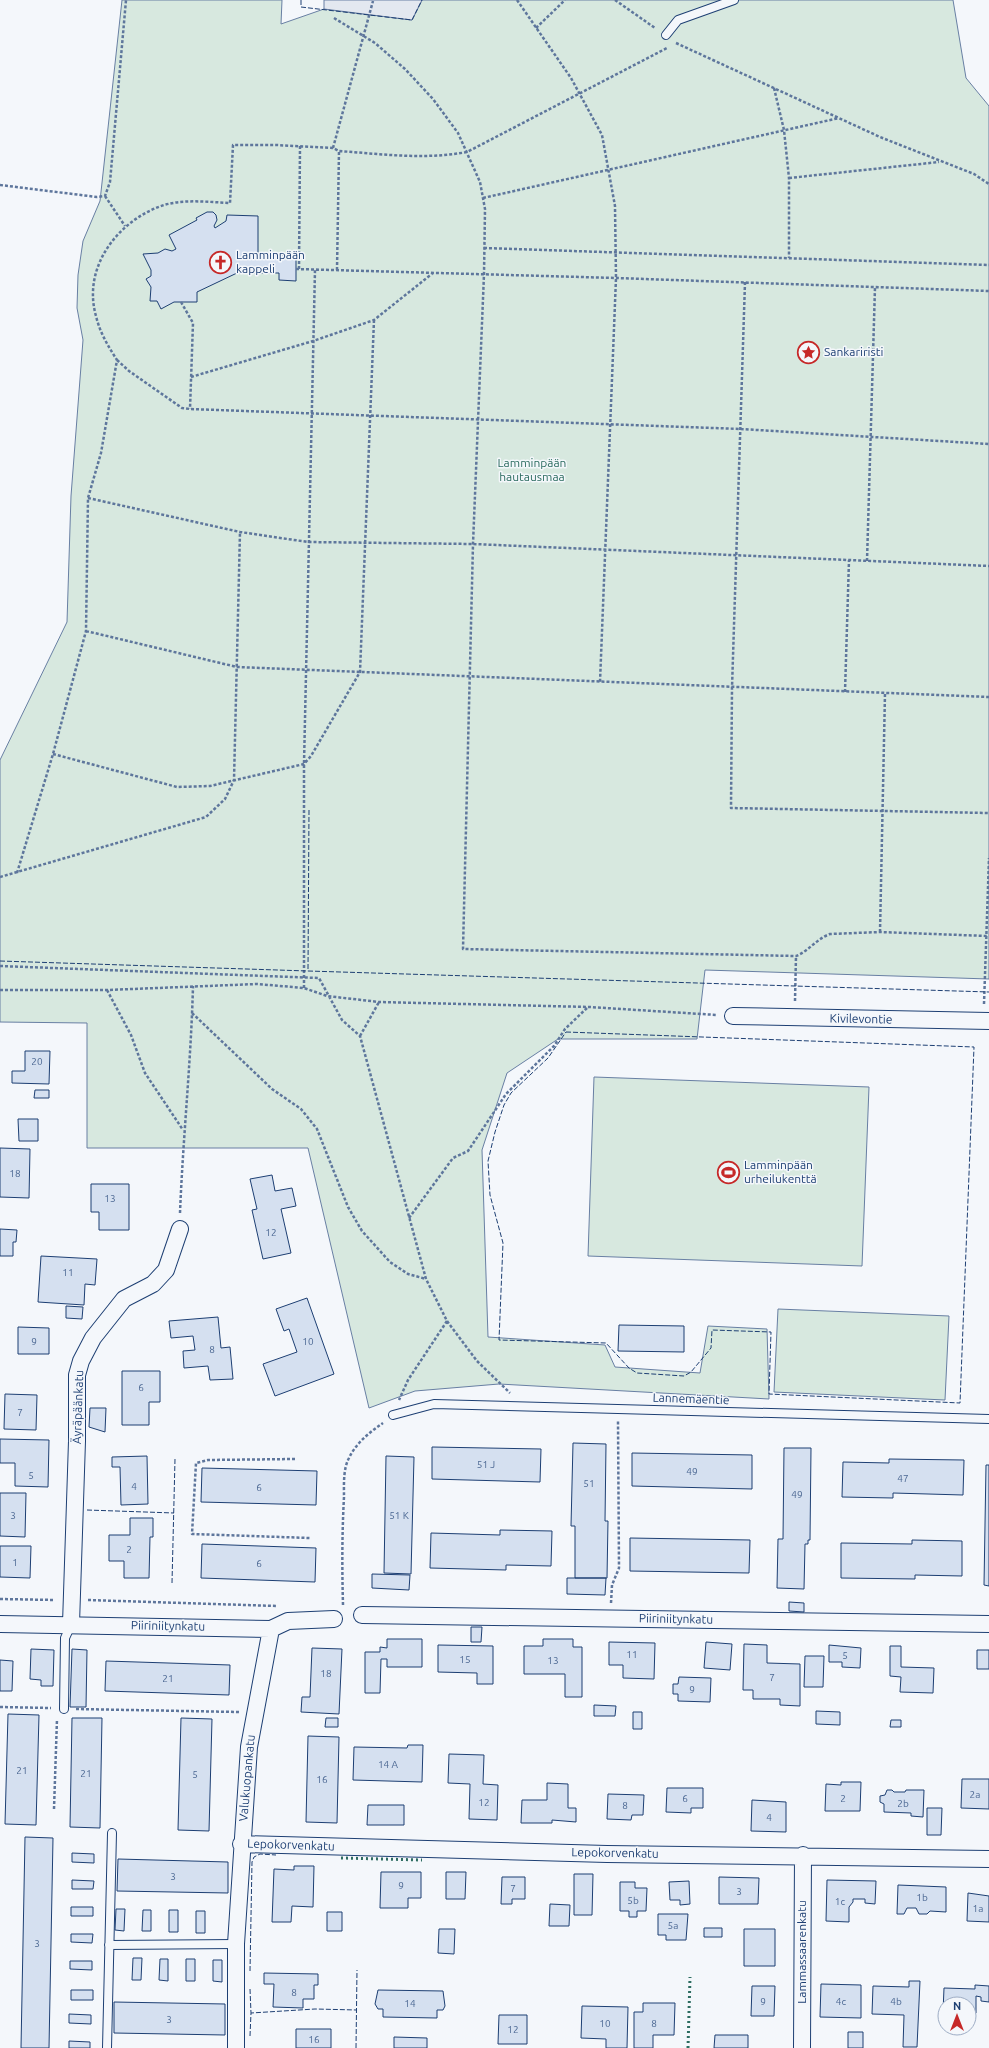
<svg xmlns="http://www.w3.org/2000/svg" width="989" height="2048" font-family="Ubuntu,sans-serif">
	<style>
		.green { fill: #d7e8df; stroke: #687fa3 }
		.parking { fill: #e3e8f0; stroke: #687fa3 }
		.building { fill: #d5e0f0; stroke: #1d3f73 }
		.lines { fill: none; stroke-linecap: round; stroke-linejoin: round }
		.service-casing { stroke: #1d3f73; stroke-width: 10 }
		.minor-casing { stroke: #1d3f73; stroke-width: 18 }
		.path { stroke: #5e769c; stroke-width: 2.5; stroke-dasharray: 3 2; stroke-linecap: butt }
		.service { stroke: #f4f7fb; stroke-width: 8 }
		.minor { stroke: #f4f7fb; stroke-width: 16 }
		.hedge { stroke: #2c6c60; stroke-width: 3; stroke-dasharray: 2 3; stroke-linecap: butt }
		.fence { stroke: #1d3f73; stroke-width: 1; stroke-dasharray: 5 2; stroke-linecap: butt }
		.labels { text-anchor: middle; stroke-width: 3; stroke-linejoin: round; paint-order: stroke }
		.number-label { font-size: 10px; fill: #4b6792 }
		.poi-label { font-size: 12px; fill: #1d3f73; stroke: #f4f7fb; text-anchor: start }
		.park-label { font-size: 12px; fill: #2c6c60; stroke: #f4f7fb }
		.street-label { font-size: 12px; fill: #1d3f73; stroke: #f4f7fb }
	</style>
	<rect width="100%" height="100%" fill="#f4f7fb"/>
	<path class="green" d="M 122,0 L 282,0 L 281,24 L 324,9 L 412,20 L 422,0 L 953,0 L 966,78 L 989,106 L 989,979 L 705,970 L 697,1039 L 558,1039 L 507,1073 L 482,1150 L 488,1337 L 605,1345 L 615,1367 L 700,1373 L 708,1326 L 767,1329 L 769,1399 L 499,1384 L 415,1391 L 369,1408 L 308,1148 L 87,1148 L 87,1023 L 0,1022 L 0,760 L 67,622 L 71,496 L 83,340 L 77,308 L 78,275 L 83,241 L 100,201 Z
		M 594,1077 L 869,1087 L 862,1266 L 588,1256 Z
		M 778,1309 L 949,1316 L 945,1400 L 774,1392 Z"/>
	<path class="parking" d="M 324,0 L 422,0 L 412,20 L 324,9 Z"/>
	<path class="building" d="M 207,212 L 213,212 L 216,215 L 217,220 L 214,226 L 215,228 L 226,221 L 227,215 L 258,216 L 258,255 L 296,255 L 296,281 L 279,280 L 279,273 L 237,273 L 197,292 L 197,302 L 174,302 L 161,309 L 157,301 L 150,301 L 151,287 L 146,279 L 151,276 L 151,270 L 143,254 L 158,253 L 165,249 L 172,251 L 176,249 L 169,235 L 197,220 L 196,218 Z
		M 25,1051 L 50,1051 L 49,1084 L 12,1083 L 12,1071 L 25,1071 Z
		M 35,1090 L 49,1090 L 49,1098 L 34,1098 Z
		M 18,1119 L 38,1119 L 38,1141 L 19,1141 Z
		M 0,1148 L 30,1149 L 29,1198 L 0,1197 Z
		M 272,1175 L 275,1191 L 292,1188 L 296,1206 L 281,1209 L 291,1253 L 263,1259 L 252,1210 L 257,1209 L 250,1179 Z
		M 91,1184 L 129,1184 L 129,1230 L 99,1230 L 99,1212 L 91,1212 Z
		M 0,1229 L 17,1230 L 16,1242 L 13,1242 L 13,1256 L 0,1256 Z
		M 41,1256 L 97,1259 L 95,1285 L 85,1284 L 84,1305 L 38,1302 Z
		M 307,1298 L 334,1374 L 275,1396 L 263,1364 L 297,1352 L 289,1329 L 284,1331 L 276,1309 Z
		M 66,1306 L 83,1307 L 82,1319 L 66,1318 Z
		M 218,1317 L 221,1348 L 230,1347 L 233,1379 L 210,1380 L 208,1366 L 184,1368 L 183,1351 L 195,1350 L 193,1336 L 171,1338 L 169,1321 Z
		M 619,1325 L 684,1326 L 684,1352 L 618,1351 Z
		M 18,1327 L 49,1328 L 49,1354 L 18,1354 Z
		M 122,1371 L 160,1371 L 160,1402 L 149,1402 L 149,1425 L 122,1425 Z
		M 5,1394 L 37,1395 L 36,1430 L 4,1429 Z
		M 90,1408 L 106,1408 L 105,1432 L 89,1427 Z
		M 0,1439 L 49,1440 L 48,1487 L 15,1486 L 15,1463 L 0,1463 Z
		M 573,1443 L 606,1444 L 605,1521 L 608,1521 L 607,1578 L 575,1578 L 575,1526 L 571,1526 Z
		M 432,1447 L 541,1449 L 540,1482 L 432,1479 Z
		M 784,1448 L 811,1448 L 810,1540 L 808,1540 L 808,1544 L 805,1544 L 804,1589 L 777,1588 L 778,1539 L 783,1539 Z
		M 632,1453 L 752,1455 L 752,1489 L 632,1486 Z
		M 147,1456 L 148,1504 L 121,1505 L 120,1467 L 112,1467 L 112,1457 Z
		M 386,1456 L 414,1457 L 411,1574 L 384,1573 Z
		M 889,1459 L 964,1460 L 963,1495 L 893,1493 L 893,1498 L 842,1497 L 843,1462 L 889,1463 Z
		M 986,1465 L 989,1465 L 989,1586 L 984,1585 Z
		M 202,1468 L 317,1471 L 316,1505 L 201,1502 Z
		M 0,1493 L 26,1493 L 25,1537 L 0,1536 Z
		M 130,1518 L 153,1518 L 153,1537 L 150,1537 L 149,1578 L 124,1578 L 124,1561 L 109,1561 L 109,1535 L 130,1535 Z
		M 500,1530 L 552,1531 L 551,1566 L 506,1565 L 506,1570 L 430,1568 L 431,1533 L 500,1535 Z
		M 630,1538 L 750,1540 L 749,1573 L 630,1571 Z
		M 912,1540 L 962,1541 L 962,1576 L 915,1575 L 915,1579 L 841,1578 L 841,1543 L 912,1544 Z
		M 202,1544 L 316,1548 L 315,1582 L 201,1578 Z
		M 0,1546 L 31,1546 L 30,1578 L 0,1577 Z
		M 372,1574 L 410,1575 L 409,1590 L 372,1588 Z
		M 567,1578 L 606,1578 L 605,1595 L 567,1594 Z
		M 789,1602 L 804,1603 L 804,1612 L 789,1611 Z
		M 471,1627 L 482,1627 L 481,1642 L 471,1642 Z
		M 387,1639 L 422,1639 L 422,1667 L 387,1667 L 387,1659 L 381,1659 L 380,1693 L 365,1693 L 365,1652 L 380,1652 L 380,1647 L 387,1648 Z
		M 543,1639 L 573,1639 L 573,1647 L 582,1647 L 582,1697 L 565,1697 L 565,1674 L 524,1674 L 524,1646 L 543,1646 Z
		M 609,1642 L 655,1643 L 654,1679 L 623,1678 L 623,1665 L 609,1665 Z
		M 706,1642 L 732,1644 L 730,1670 L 704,1668 Z
		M 744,1644 L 767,1645 L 767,1663 L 800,1664 L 800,1706 L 780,1705 L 780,1699 L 753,1699 L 753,1690 L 743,1690 Z
		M 438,1645 L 493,1646 L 493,1684 L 477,1684 L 477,1673 L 438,1672 Z
		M 829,1645 L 861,1648 L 860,1668 L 842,1667 L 842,1662 L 829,1662 Z
		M 890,1646 L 901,1646 L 901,1667 L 934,1668 L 933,1693 L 900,1692 L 901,1677 L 890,1676 Z
		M 312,1648 L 342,1649 L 339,1714 L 301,1712 L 302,1697 L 310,1697 Z
		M 31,1649 L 54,1650 L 53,1686 L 41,1686 L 41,1680 L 30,1679 Z
		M 72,1649 L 87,1650 L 86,1707 L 70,1707 Z
		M 977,1650 L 989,1650 L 989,1669 L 977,1669 Z
		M 805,1656 L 824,1656 L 823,1687 L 804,1687 Z
		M 0,1660 L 13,1661 L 12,1691 L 0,1691 Z
		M 106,1661 L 230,1665 L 229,1695 L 105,1691 Z
		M 679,1677 L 711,1678 L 710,1702 L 678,1701 L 678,1694 L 673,1694 L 673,1684 L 678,1684 Z
		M 594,1705 L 616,1706 L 615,1716 L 594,1716 Z
		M 816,1711 L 840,1712 L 840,1725 L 816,1724 Z
		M 633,1712 L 642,1712 L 642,1729 L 633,1729 Z
		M 8,1714 L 39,1715 L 36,1825 L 5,1824 Z
		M 72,1718 L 102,1718 L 100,1828 L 70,1827 Z
		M 181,1718 L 212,1719 L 209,1831 L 178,1830 Z
		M 326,1718 L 338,1718 L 338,1727 L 325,1727 Z
		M 891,1720 L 901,1720 L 901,1727 L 890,1727 Z
		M 308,1736 L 339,1737 L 337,1823 L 306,1822 Z
		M 408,1745 L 423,1745 L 422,1782 L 353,1780 L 354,1747 L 407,1748 Z
		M 449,1754 L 484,1755 L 483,1784 L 498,1785 L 497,1820 L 469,1819 L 470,1784 L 448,1783 Z
		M 962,1779 L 989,1779 L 989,1809 L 961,1808 Z
		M 841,1782 L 861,1782 L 860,1811 L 825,1811 L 826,1784 L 841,1785 Z
		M 547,1783 L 568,1784 L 568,1808 L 576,1808 L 576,1822 L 552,1820 L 552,1823 L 521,1823 L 522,1800 L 547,1800 Z
		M 667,1788 L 703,1788 L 703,1808 L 691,1808 L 691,1813 L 666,1812 Z
		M 887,1790 L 892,1790 L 894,1792 L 905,1792 L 906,1790 L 924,1790 L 923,1817 L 911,1816 L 911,1813 L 884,1812 L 884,1804 L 880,1802 L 880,1796 L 885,1795 Z
		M 608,1794 L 644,1795 L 643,1815 L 632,1815 L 631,1820 L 607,1819 Z
		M 752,1800 L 786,1802 L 786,1832 L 751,1831 Z
		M 368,1805 L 404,1805 L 404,1825 L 367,1825 Z
		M 927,1808 L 942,1808 L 941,1835 L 927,1835 Z
		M 25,1837 L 53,1838 L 49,2048 L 21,2048 Z
		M 72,1853 L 94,1854 L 94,1863 L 72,1862 Z
		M 118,1859 L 228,1862 L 228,1893 L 117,1891 Z
		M 294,1866 L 314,1866 L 313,1907 L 292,1906 L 291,1922 L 272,1922 L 274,1869 L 294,1870 Z
		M 381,1872 L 421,1872 L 421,1898 L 408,1898 L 408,1908 L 380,1908 Z
		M 446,1872 L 466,1872 L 465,1899 L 446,1899 Z
		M 574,1874 L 593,1874 L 592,1915 L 574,1915 Z
		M 502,1877 L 525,1877 L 525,1899 L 512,1899 L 512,1904 L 501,1904 Z
		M 719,1877 L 759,1878 L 758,1904 L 719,1904 Z
		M 72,1880 L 94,1881 L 93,1889 L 72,1889 Z
		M 827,1880 L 876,1881 L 875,1904 L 865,1903 L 865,1899 L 853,1899 L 853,1902 L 849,1907 L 849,1922 L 826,1921 Z
		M 689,1881 L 690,1904 L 680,1905 L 680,1900 L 670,1900 L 669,1882 Z
		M 620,1882 L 635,1882 L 635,1888 L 647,1888 L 646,1911 L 637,1911 L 637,1917 L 629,1917 L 629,1911 L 620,1911 Z
		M 898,1885 L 946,1887 L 946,1912 L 930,1911 L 927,1914 L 919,1914 L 916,1908 L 907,1908 L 904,1914 L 897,1914 Z
		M 968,1893 L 989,1896 L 989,1922 L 967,1921 Z
		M 550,1904 L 570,1905 L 569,1926 L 549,1926 Z
		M 71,1907 L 93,1907 L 93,1916 L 71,1916 Z
		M 116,1909 L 125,1909 L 124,1931 L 115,1930 Z
		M 143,1910 L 151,1910 L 151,1931 L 142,1931 Z
		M 169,1910 L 178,1910 L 178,1932 L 169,1932 Z
		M 196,1911 L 205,1911 L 205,1933 L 196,1933 Z
		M 327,1912 L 342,1912 L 342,1931 L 327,1931 Z
		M 658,1914 L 688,1914 L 686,1940 L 666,1940 L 666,1935 L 658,1935 Z
		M 704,1928 L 722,1928 L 722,1937 L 704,1937 Z
		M 439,1929 L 455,1929 L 454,1954 L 438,1953 Z
		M 744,1929 L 775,1929 L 775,1966 L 744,1966 Z
		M 71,1934 L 93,1934 L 92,1943 L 71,1942 Z
		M 133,1958 L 142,1958 L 141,1980 L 132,1980 Z
		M 160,1959 L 168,1959 L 168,1981 L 159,1980 Z
		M 186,1959 L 195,1959 L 195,1981 L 186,1981 Z
		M 213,1960 L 222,1960 L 222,1982 L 213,1981 Z
		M 70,1961 L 92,1961 L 92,1970 L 70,1969 Z
		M 264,1973 L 318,1974 L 318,1985 L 314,1985 L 314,1999 L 303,1999 L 303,2008 L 273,2007 L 274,1984 L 264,1984 Z
		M 909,1981 L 920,1981 L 917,2047 L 903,2047 L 904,2015 L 872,2014 L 873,1986 L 909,1987 Z
		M 821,1984 L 861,1985 L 861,2018 L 820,2017 Z
		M 975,1985 L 989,1986 L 989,2002 L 981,2001 L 981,1997 L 976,1996 L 976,2013 L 969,2013 L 969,2004 L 945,2004 L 945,2012 L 943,2012 L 944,1988 L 975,1989 Z
		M 752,1986 L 775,1986 L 774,2016 L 751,2016 Z
		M 71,1990 L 93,1990 L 93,2000 L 71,2000 Z
		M 378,1990 L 443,1991 L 445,2006 L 443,2010 L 437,2010 L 437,2018 L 383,2017 L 383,2009 L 378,2009 L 375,2004 Z
		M 114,2002 L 225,2004 L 225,2035 L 114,2033 Z
		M 643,2003 L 675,2003 L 674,2035 L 653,2035 L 653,2048 L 634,2048 L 634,2012 L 643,2012 Z
		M 582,2006 L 628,2007 L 627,2048 L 606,2048 L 606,2039 L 581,2038 Z
		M 69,2014 L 91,2015 L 91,2024 L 69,2023 Z
		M 499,2015 L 527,2015 L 527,2044 L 498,2044 Z
		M 296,2029 L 331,2029 L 331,2048 L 296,2048 Z
		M 848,2032 L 863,2032 L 863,2048 L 848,2048 Z
		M 715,2035 L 748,2035 L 748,2048 L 714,2048 Z
		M 394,2037 L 427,2038 L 427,2048 L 394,2048 Z
		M 69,2041 L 90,2042 L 90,2048 L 69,2048 Z"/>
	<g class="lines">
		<defs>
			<path id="service" d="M 666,35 L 678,20 L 734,0
				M 393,1415 L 434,1404 L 989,1419
				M 64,1709 L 65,1638 L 71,1625
				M 109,1945 L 236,1944
				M 107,2048 L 112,1833"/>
			<path id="minor" d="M 733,1016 L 989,1021
				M 362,1615 L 989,1624
				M 0,1624 L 271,1629 L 288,1621 L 334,1619
				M 71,1624 L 77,1441 L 77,1375 L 81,1361 L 93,1338 L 124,1299 L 153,1284 L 166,1270 L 180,1229
				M 241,1844 L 607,1854 L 989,1859
				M 236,2048 L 236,1944 L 249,1747 L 271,1629
				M 802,2048 L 803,1855"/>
		</defs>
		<use href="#service" class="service-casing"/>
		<use href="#minor" class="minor-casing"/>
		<path class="path" d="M 517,0 L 571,78 L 602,135 L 615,206 L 616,278 L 600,682
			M 615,0 L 655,28
			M 334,18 L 375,43 L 405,69 L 433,99 L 458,133 L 480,182 L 485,209 L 484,274 L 473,544 L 463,949 L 796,956 C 809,951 816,939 830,934 L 880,932 L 987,936
			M 536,28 L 565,0
			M 676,43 L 880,137 L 974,174 L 989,184
			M 774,88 L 784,130 L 789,178 L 789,258
			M 333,148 L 373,1
			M 789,178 L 939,162
			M 0,185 L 97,197 L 105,196 L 110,182 L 126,0
			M 105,196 L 125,226
			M 483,198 L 839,118
			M 484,248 L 989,265
			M 296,269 L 616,278 L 989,291
			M 299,269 L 300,146
			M 337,270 L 339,151
			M 745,282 L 732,688 L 731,808 L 989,813
			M 181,302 L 193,323 L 190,409
			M 117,360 L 129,371 L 182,408 L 190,409 L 741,429 L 989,444
			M 191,377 L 313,341 L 374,320 L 433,273
			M 88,498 L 240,532 L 308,542 L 473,544 L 989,566
			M 867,561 L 875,287
			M 86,631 L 237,667 L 989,697
			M 845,692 L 849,560
			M 53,754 L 177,787 L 210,786 L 304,764 L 311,756 L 360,672 L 374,320
			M 17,873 L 53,754 L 86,631 L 88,498 L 101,453 L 117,360 C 108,346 100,333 96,316 C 82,267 118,220 164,205 C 185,199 208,202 230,203 L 233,145 L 276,145 L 333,148 L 339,151 C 381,154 424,160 467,152 L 667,48
			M 0,877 L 206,817 L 225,799 L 234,780 L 240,532
			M 880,932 L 885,693
			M 0,966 L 319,978 L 342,1020 L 360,1036 L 426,1279 L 447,1321 L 408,1380 L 399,1400
			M 304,988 L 304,764 L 315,270
			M 0,990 L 107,990 L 257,984 L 304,988 L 327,996 L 379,1002 L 589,1007 L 717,1015
			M 107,990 L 131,1035 L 145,1073 L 183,1130
			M 795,1001 L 796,956
			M 984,1004 L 989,858
			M 192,1013 L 272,1089 L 301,1109 L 317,1129 L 348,1207 L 362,1231 L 390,1262 L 408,1274 L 426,1279
			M 360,1036 L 379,1002
			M 180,1213 C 183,1137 191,1062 193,986
			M 409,1218 L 453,1158 L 468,1151 L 506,1094 L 554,1046 L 565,1029 L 588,1007
			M 447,1321 L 477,1361 L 510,1393
			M 295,1459 L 208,1460 L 196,1463 L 192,1534 L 310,1538
			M 0,1599 L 55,1600
			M 88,1600 L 277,1606
			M 611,1603 L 612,1585 L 619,1568 L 618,1421
			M 343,1605 C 342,1569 342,1533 344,1497 C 344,1485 343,1469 349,1458 C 356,1443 370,1432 383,1423
			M 0,1707 L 51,1708
			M 76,1709 L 239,1712
			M 54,1809 L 57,1719"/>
		<use href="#service" class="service"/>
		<use href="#minor" class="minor"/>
		<path class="hedge" d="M 341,1858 L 422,1860
			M 688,2048 L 690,1977"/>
		<path class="fence" d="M 301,0 L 301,7 L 412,20 L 422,0
			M 309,810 L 308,971 L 989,992
			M 0,961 L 308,971
			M 566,1032 L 974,1047 L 960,1403 L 769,1394 L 771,1332 L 712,1330 L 711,1348 L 691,1372 L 684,1376 L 637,1373 L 629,1368 L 606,1343 L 499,1340 L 503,1243 L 490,1195 L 488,1161 L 495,1132 L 504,1105 L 511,1093 L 548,1058 Z
			M 87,1510 L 174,1513
			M 172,1583 L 175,1459
			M 250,1971 L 252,1862 L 254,1857 L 260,1854 L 276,1855
			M 250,1989 L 251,2013
			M 250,2036 L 251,2013 L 315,2009 L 357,2010
			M 356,2048 L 357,1970"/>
	</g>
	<defs>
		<symbol id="church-ring" viewBox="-11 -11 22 22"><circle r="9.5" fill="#f4f7fb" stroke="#c62828" stroke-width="1.5"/><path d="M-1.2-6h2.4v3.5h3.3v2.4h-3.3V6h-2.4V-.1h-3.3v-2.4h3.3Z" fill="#c62828"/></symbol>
		<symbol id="sight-ring" viewBox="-11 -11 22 22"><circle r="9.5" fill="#f4f7fb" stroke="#c62828" stroke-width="1.5"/><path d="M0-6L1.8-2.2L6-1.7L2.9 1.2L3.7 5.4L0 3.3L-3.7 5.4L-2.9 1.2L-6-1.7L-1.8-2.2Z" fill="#c62828"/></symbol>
		<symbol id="stadium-ring" viewBox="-11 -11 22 22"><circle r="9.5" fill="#f4f7fb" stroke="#c62828" stroke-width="1.5"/><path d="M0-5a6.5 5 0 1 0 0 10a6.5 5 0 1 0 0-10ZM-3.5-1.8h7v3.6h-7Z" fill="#c62828"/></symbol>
	</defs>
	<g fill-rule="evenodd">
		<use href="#church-ring" x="208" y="250" width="25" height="25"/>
		<use href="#sight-ring" x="796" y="340" width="25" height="25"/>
		<use href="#stadium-ring" x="716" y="1160" width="25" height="25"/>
	</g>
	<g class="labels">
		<g class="number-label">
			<text x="37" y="1065">20</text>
			<text x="15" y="1177">18</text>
			<text x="110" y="1202">13</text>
			<text x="271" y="1236">12</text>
			<text x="68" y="1276">11</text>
			<text x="34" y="1345">9</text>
			<text x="308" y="1345">10</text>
			<text x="212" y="1353">8</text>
			<text x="141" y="1391">6</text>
			<text x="20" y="1416">7</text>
			<text x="486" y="1468">51 J</text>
			<text x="692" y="1475">49</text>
			<text x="31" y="1479">5</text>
			<text x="903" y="1482">47</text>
			<text x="589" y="1487">51</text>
			<text x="134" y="1490">4</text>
			<text x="259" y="1491">6</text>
			<text x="797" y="1498">49</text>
			<text x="13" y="1519">3</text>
			<text x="399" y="1519">51 K</text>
			<text x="129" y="1553">2</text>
			<text x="15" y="1566">1</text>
			<text x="259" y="1567">6</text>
			<text x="632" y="1658">11</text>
			<text x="845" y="1659">5</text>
			<text x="465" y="1663">15</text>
			<text x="553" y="1664">13</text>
			<text x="326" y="1677">18</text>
			<text x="772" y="1681">7</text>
			<text x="168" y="1682">21</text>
			<text x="692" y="1693">9</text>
			<text x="388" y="1768">14 A</text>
			<text x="22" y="1774">21</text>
			<text x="86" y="1777">21</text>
			<text x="195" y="1778">5</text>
			<text x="322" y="1783">16</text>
			<text x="975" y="1798">2a</text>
			<text x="685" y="1802">6</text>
			<text x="843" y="1802">2</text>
			<text x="484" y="1806">12</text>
			<text x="903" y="1807">2b</text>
			<text x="625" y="1809">8</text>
			<text x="769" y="1821">4</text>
			<text x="173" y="1880">3</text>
			<text x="401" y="1889">9</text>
			<text x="513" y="1892">7</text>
			<text x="739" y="1895">3</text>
			<text x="922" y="1901">1b</text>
			<text x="633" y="1904">5b</text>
			<text x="840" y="1905">1c</text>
			<text x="978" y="1912">1a</text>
			<text x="673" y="1929">5a</text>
			<text x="37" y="1947">3</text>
			<text x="294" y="1996">8</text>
			<text x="763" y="2005">9</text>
			<text x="841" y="2005">4c</text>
			<text x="896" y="2005">4b</text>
			<text x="410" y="2007">14</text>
			<text x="169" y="2023">3</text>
			<text x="605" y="2027">10</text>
			<text x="654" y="2027">8</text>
			<text x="513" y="2033">12</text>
			<text x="314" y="2043">16</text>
		</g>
		<g class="poi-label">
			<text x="236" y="259">Lamminpään<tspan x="236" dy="14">kappeli</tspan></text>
			<text x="824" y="356">Sankariristi</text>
			<text x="744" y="1169">Lamminpään<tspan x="744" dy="14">urheilukenttä</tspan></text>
		</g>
		<g class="park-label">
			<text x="532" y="467">Lamminpään<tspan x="532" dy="14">hautausmaa</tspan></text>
		</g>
		<g class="street-label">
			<text transform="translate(861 1019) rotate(1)" y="4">Kivilevontie</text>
			<text transform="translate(691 1399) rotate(2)" y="4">Lannemäentie</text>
			<text transform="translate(78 1407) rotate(-88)" y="4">Äyräpäänkatu</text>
			<text transform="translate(676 1619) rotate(1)" y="4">Piiriniitynkatu</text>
			<text transform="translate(168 1626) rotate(1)" y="4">Piiriniitynkatu</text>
			<text transform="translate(247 1778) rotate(-85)" y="4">Valukuopankatu</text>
			<text transform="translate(291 1845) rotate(2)" y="4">Lepokorvenkatu</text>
			<text transform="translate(615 1853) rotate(1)" y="4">Lepokorvenkatu</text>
			<text transform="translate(802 1952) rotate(-90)" y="4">Lammassaarenkatu</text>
		</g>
	</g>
	<g transform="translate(957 2016)"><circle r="19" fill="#f4f7fb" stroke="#9eadc5"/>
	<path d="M0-3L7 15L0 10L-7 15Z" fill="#c62828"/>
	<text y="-6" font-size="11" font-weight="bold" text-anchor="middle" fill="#1d3f73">N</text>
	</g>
</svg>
